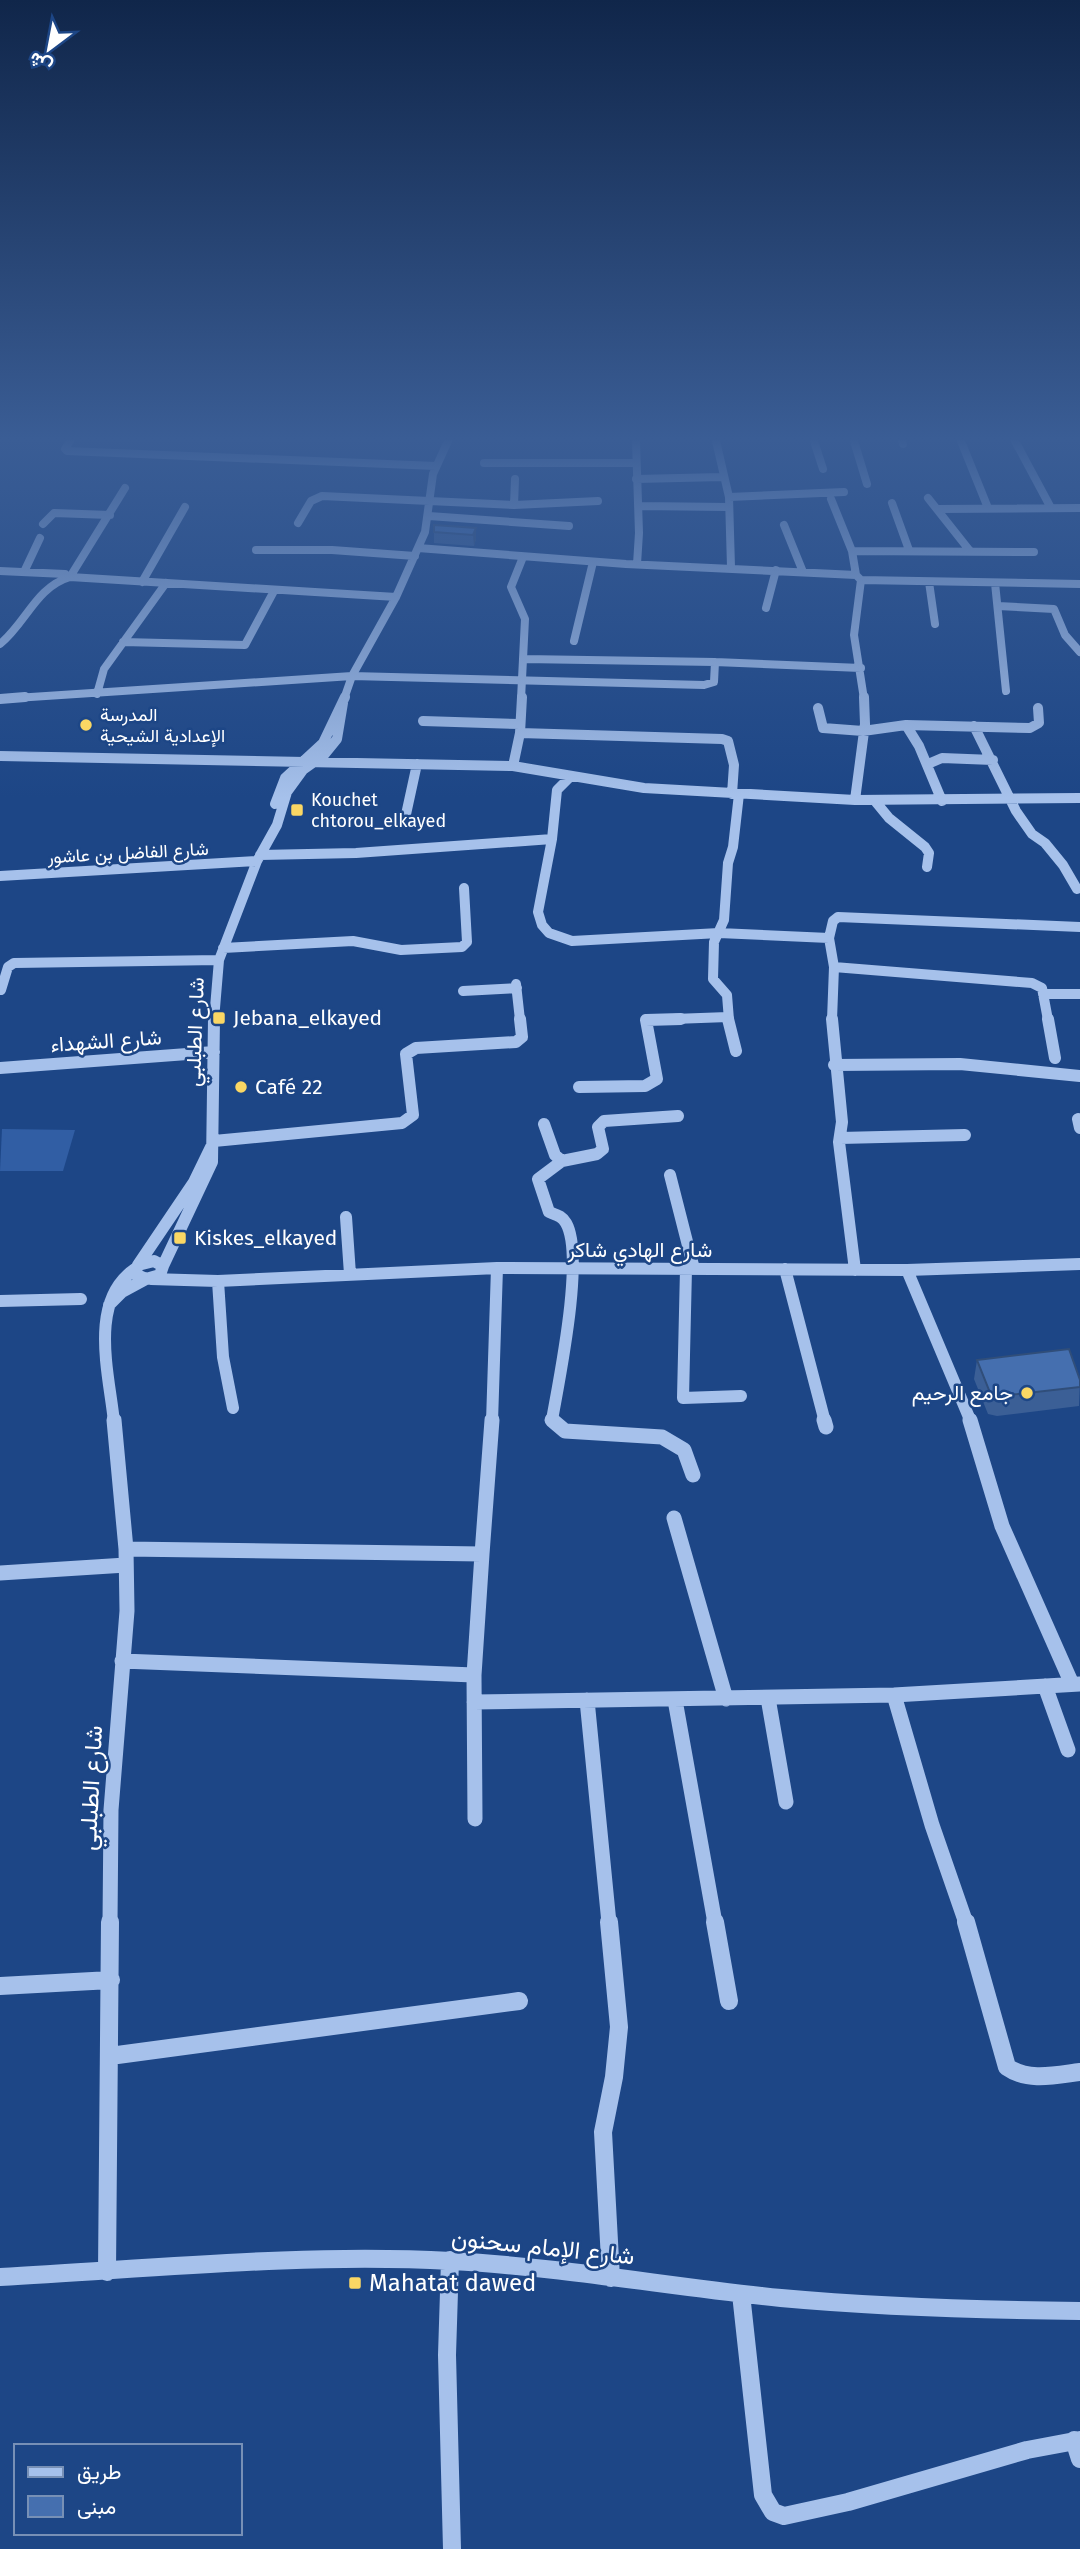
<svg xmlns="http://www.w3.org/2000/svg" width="1080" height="2549" font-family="'Fira Sans',Vazirmatn,sans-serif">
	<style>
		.green { fill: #315ea4 }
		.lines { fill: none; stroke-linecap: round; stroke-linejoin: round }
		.minor-far4 { stroke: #a6c1eb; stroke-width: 8 }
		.minor-far3 { stroke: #a6c1eb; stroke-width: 10 }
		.minor-far2 { stroke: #a6c1eb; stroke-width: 12 }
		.minor-far1 { stroke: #a6c1eb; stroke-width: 15 }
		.minor { stroke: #a6c1eb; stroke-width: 18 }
		.wall { fill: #3b5f96 }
		.shaded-wall { fill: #304e7a }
		.building { fill: #456faf; stroke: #304e7a; stroke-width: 2 }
		.poi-dot { fill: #fad764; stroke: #1d4686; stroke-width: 2.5 }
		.labels { text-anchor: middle; stroke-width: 5; stroke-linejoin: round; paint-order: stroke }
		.far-poi-label { font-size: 18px; fill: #fff; stroke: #1d4686; text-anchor: start }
		.far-street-label { font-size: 18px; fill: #fff; stroke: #1d4686 }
		.poi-label { font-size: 21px; fill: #fff; stroke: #1d4686; text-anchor: start }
		.street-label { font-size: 21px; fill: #fff; stroke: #1d4686 }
		.near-street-label { font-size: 24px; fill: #fff; stroke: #1d4686 }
		.near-poi-label { font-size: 24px; fill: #fff; stroke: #1d4686; text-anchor: start }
	</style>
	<rect width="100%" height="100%" fill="#1d4686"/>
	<path class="green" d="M 2,1129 L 75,1130 L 63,1171 L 0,1171 Z"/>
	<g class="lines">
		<path class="minor-far4" d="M 70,441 L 65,449 L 67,451 L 436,466
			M 636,441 L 639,533 L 637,564
			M 716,441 L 729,497
			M 814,441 L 823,469
			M 854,441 L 867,484
			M 902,441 L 903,444
			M 961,441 L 988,508
			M 1015,441 L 1051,508
			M 484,463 L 636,463
			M 636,479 L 722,477
			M 928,498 L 970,551
			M 831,499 L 852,551 L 856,575 L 861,580 L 854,635 L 864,699
			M 892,503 L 909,550
			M 514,505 L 598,501
			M 639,506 L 728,507
			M 937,509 L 1080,508
			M 429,516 L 569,526
			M 298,523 L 311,501 L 322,496 L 514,505 L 515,479
			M 43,524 L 54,513 L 110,515
			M 784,525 L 803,572
			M 418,548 L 626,564 L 856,575
			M 256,550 L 332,550 L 415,556
			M 852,551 L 1034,552
			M 731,567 L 729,497 L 844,492
			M 0,571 L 65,574
			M 24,572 L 40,538
			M 70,577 L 125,488
			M 861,580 L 1080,584
			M 142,582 L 185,507
			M 929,582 L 935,624
			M 995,583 L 1006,691
			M 998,606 L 1054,609 L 1065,635 L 1080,652
			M 766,608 L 776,570
			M 574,641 L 593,562
			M 123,642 L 245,645 L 274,591
			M 0,644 C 26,623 36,587 70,577 L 396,597
			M 524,659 L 715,662 L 861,668
			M 97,694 L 104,669 L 166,583
			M 0,699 L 352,676 L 704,685 L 714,682 L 715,662
			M 344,699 L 352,676 L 396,597 L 425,532 L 433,474 L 448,441
			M 521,699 L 525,619 L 511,587 L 523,557"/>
		<path class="minor-far3" d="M 0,699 L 25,697
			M 818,708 L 823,728 L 863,731 L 906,725 L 1030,728 L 1039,723 L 1038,708
			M 423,721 L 520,724
			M 906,725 L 919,746 L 942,801
			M 974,726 L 1016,811 L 1032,834 L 1045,843 L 1063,865 L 1077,889
			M 520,733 L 722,739 L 728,741 L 734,765 L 732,794
			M 0,756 L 513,766 L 644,788 L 855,800 L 1080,798
			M 928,764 L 942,758 L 993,760
			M 513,766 L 520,733 L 522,697
			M 570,777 L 557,790 L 552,839 L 538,912 L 542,925 L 549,933 L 572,941 L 719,933 L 829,938
			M 855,800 L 865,724 L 864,697
			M 875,801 L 889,818 L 925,847 L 929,853 L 927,867
			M 275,804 L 285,778 L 323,743 L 345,697
			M 405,819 L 417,764
			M 260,855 L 356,853 L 552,839
			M 0,876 L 257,861
			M 223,948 L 353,941 L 401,950 L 462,947 L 467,942 L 464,888
			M 834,967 L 1032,983 L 1042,988 L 1048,1020
			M 516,984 L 520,1020
			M 1,990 L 8,967 L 14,963 L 219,960
			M 463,991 L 517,988
			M 1043,994 L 1080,994
			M 214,1020 L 219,960 L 257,861 L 277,825 L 287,792 L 303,770 L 324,755 L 337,739 L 343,703
			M 646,1020 L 728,1017
			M 729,1020 L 727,995 L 713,979 L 714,942 L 724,920 L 728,863 L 733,847 L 739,794
			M 832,1020 L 834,967 L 829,938 L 833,921 L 838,917 L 1080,927"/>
		<path class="minor-far2" d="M 728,1019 L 736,1051
			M 832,1019 L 842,1122 L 839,1142 L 855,1270
			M 1048,1019 L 1055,1058
			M 834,1065 L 960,1064 L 1080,1076
			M 0,1068 L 214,1052
			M 579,1087 L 645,1086 L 657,1079 L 646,1020 L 681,1019
			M 1078,1119 L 1080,1128
			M 544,1124 L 555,1155 L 562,1161
			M 840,1138 L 965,1135
			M 214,1141 L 402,1123 L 413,1115 L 406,1054 L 416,1048 L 516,1042 L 522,1037 L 520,1019
			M 670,1175 L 694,1269
			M 346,1217 L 350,1274
			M 154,1261 L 163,1266 L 160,1275 L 146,1279 L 135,1274 L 138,1265 Z
			M 138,1265 L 194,1182 L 211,1147
			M 163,1266 L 212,1162 L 214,1019
			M 686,1269 L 683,1398 L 741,1396
			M 785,1269 L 825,1422
			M 907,1270 L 971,1422
			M 151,1279 L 218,1281 L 497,1268 L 907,1270 L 1080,1264
			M 218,1281 L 223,1357 L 233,1408
			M 0,1301 L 81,1299
			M 109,1305 L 122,1292 L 146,1279
			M 114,1422 C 109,1373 88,1301 135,1269
			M 492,1422 L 497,1268
			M 554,1422 L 552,1420 C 559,1380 585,1256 566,1223 C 562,1216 557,1215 549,1212 L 538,1179 L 562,1161 L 597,1154 L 603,1149 L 598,1127 L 604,1121 L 678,1116"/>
		<path class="minor-far1" d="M 552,1420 L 565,1431 L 662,1437 L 684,1450 L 693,1475
			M 824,1420 L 826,1427
			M 970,1420 L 1002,1526 L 1072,1684
			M 674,1518 L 726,1699
			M 126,1549 L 482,1554 L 492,1420
			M 0,1573 L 126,1565
			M 122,1661 L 474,1675 L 475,1819
			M 474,1675 L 482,1554
			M 1045,1686 L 1068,1750
			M 894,1695 L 932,1825 L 966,1923
			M 768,1698 L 786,1802
			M 587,1700 L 609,1923
			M 675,1700 L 715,1923
			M 474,1702 L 894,1695 L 1080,1684
			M 110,1923 L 111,1810 L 127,1611 L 126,1549 L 114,1420"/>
		<path class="minor" d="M 609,1922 L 619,2027 L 614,2077 L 603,2132 L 611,2278
			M 715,1922 L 729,2001
			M 966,1922 L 1007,2067 C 1028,2082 1056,2075 1080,2072
			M 0,1986 L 111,1980
			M 110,2056 L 519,2001
			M 450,2260 L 447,2355 L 452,2549
			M 107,2272 L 110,1922
			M 0,2277 C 150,2269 301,2253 451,2261 C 562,2267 671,2287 781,2298 C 880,2307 980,2310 1080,2311
			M 741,2294 L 763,2495 L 773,2512 L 784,2516 L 848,2502 L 1027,2450 L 1080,2440
			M 1074,2440 L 1080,2459"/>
	</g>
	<path class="wall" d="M 434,525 L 476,528 L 476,539 L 474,546 L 434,543 Z
		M 977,1360 L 1080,1380 L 1079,1406 L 997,1416 L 988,1414 L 974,1379 Z"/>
	<path class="shaded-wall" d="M 476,528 L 476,539 L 474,546 L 473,535 Z"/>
	<path class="building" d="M 434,525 L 476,528 L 473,535 L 434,532 Z
		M 1069,1349 L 1080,1380 L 1080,1387 L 1000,1396 L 991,1395 L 977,1360 Z"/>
	<linearGradient id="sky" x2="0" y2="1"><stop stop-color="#10264a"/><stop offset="0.55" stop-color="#3a5d95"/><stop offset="1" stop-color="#3a5d95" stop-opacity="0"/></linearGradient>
	<rect width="1080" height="798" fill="url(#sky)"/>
	<g class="poi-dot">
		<circle cx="86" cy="725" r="7"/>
		<rect x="290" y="803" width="14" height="14" rx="3.5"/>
		<rect x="212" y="1011" width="14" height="14" rx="3.5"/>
		<circle cx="241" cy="1087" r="7"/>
		<rect x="173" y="1231" width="14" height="14" rx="3.5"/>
		<circle cx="1027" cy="1393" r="7"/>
		<rect x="348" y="2276" width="14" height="14" rx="3.5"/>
	</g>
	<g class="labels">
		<g class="far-poi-label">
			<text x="100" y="721">المدرسة<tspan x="100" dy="21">الإعدادية الشيحية</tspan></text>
			<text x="311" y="806">Kouchet<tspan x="311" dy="21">chtorou_elkayed</tspan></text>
		</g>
		<g class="far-street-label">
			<text transform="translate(128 853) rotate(-3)" y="6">شارع الفاضل بن عاشور</text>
		</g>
		<g class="poi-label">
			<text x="233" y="1025">Jebana_elkayed</text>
			<text x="255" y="1094">Café 22</text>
			<text x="194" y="1245">Kiskes_elkayed</text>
			<text x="1013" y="1400" text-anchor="end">جامع الرحيم</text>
		</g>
		<g class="street-label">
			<text transform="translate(195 1032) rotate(-88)" y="7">شارع الطبلبي</text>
			<text transform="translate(106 1041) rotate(-4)" y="7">شارع الشهداء</text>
			<text x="640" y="1257">شارع الهادي شاكر</text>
		</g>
		<g class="near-street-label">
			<text transform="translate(91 1788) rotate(-87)" y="8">شارع الطبلبي</text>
			<text transform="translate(543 2247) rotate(6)" y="8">شارع الإمام سحنون</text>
		</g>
		<g class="near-poi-label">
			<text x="369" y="2291">Mahatat dawed</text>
		</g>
	</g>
	<rect x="14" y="2444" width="228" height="91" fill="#1d4686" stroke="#7790b6" stroke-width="2"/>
	<rect x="28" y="2467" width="35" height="10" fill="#a6c1eb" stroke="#7790b6" stroke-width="2"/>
	<text x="77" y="2479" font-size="21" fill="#ffffff">طريق</text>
	<rect x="28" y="2496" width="35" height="21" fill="#456faf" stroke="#7790b6" stroke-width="2"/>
	<text x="77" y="2514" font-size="21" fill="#ffffff">مبنى</text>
	<g transform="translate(49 49) rotate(212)" stroke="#1d4686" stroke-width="5" paint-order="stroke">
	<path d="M0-5L12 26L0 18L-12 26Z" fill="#ffffff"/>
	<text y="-10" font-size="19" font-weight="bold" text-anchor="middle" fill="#ffffff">ش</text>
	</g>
</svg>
